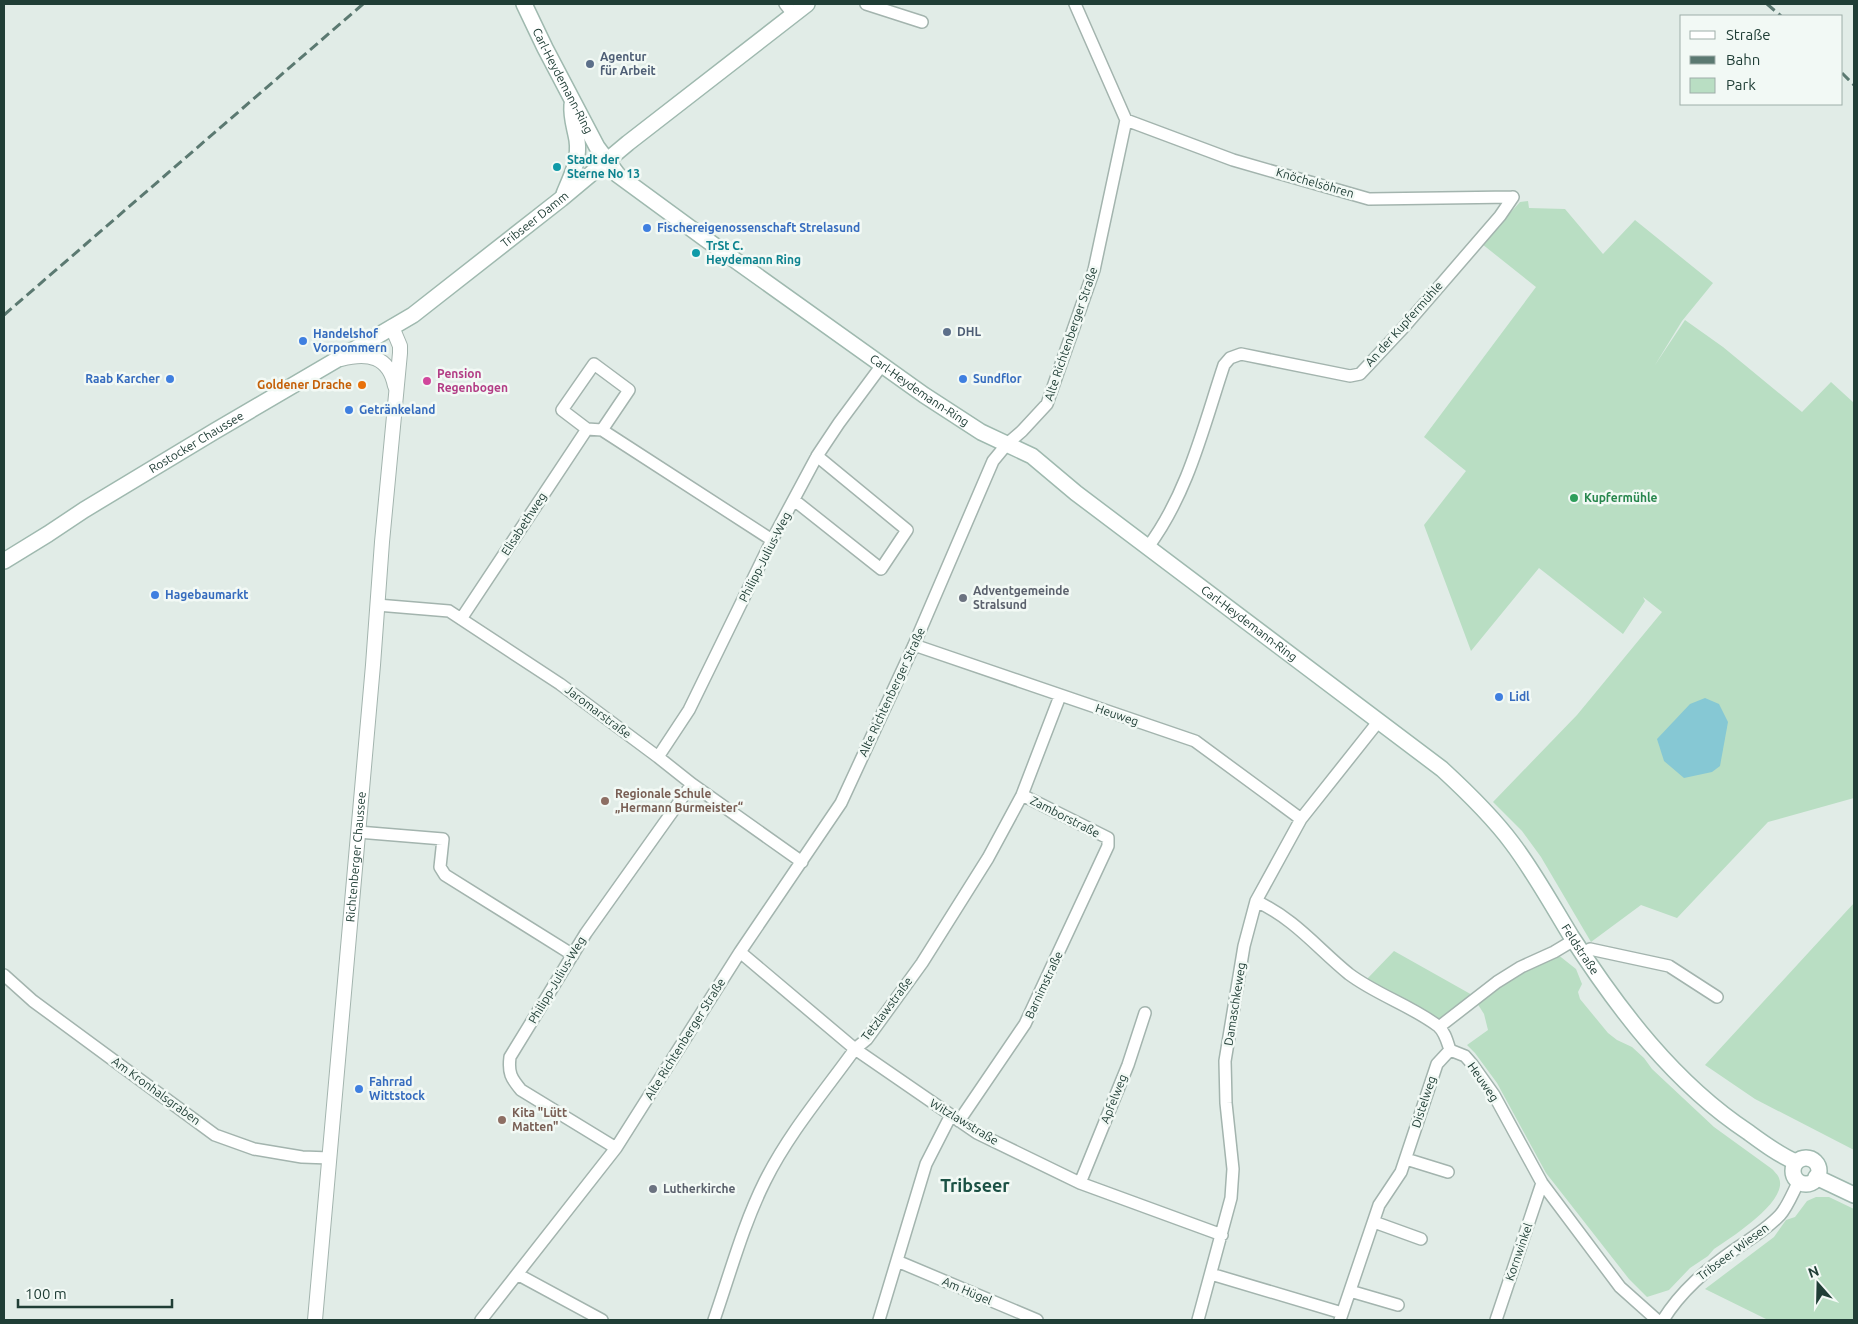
<svg xmlns="http://www.w3.org/2000/svg" width="1858" height="1324" font-family="Ubuntu,sans-serif">
	<style>
		.green { fill: #b9dec3 }
		.water { fill: #86c8d4 }
		.lines { fill: none; stroke-linecap: round; stroke-linejoin: round }
		.minor-casing { stroke: #a3b4ae; stroke-width: 14 }
		.tertiary-casing { stroke: #a3b4ae; stroke-width: 16 }
		.secondary-casing { stroke: #9fb9af; stroke-width: 18 }
		.minor { stroke: #fff; stroke-width: 11 }
		.tertiary { stroke: #fff; stroke-width: 14 }
		.secondary { stroke: #fff; stroke-width: 15 }
		.rail { stroke: #5b7971; stroke-width: 3; stroke-dasharray: 10 5; stroke-linecap: butt }
		.service-dot { fill: #5c6f8a; stroke: #f2f9f5; stroke-width: 2 }
		.culture-dot { fill: #0f9aa8; stroke: #f2f9f5; stroke-width: 2 }
		.shop-dot { fill: #3f7fe0; stroke: #f2f9f5; stroke-width: 2 }
		.hotel-dot { fill: #d1479c; stroke: #f2f9f5; stroke-width: 2 }
		.food-dot { fill: #e8710a; stroke: #f2f9f5; stroke-width: 2 }
		.leisure-dot { fill: #2e9e5b; stroke: #f2f9f5; stroke-width: 2 }
		.worship-dot { fill: #6b7280; stroke: #f2f9f5; stroke-width: 2 }
		.education-dot { fill: #8d6e63; stroke: #f2f9f5; stroke-width: 2 }
		.labels { text-anchor: middle; stroke-width: 5; stroke-linejoin: round; paint-order: stroke }
		.service-label { font-size: 12px; font-weight: bold; fill: #4e5e75; stroke: #f2f9f5; text-anchor: start }
		.street-label { font-size: 12px; fill: #203e36; stroke: #f2f9f5 }
		.culture-label { font-size: 12px; font-weight: bold; fill: #0d838f; stroke: #f2f9f5; text-anchor: start }
		.shop-label { font-size: 12px; font-weight: bold; fill: #366cbe; stroke: #f2f9f5; text-anchor: start }
		.hotel-label { font-size: 12px; font-weight: bold; fill: #b23c85; stroke: #f2f9f5; text-anchor: start }
		.food-label { font-size: 12px; font-weight: bold; fill: #c56008; stroke: #f2f9f5; text-anchor: end }
		.leisure-label { font-size: 12px; font-weight: bold; fill: #27864d; stroke: #f2f9f5; text-anchor: start }
		.worship-label { font-size: 12px; font-weight: bold; fill: #5b616d; stroke: #f2f9f5; text-anchor: start }
		.education-label { font-size: 12px; font-weight: bold; fill: #785e54; stroke: #f2f9f5; text-anchor: start }
		.district-label { font-size: 18px; font-weight: bold; fill: #1b5144; stroke: #f2f9f5 }
	</style>
	<rect width="100%" height="100%" fill="#e1ece7"/>
	<path class="green" d="M 1528,201 L 1529,208 L 1565,209 L 1603,254 L 1635,220 L 1713,283 L 1682,321 L 1655,365 L 1685,320 L 1723,347 L 1802,412 L 1831,382 L 1854,403 L 1854,798 L 1768,822 L 1677,918 L 1641,905 L 1591,942 L 1541,857 L 1522,831 L 1493,802 L 1577,715 L 1662,612 L 1643,597 L 1645,601 L 1623,634 L 1539,568 L 1471,651 L 1424,525 L 1466,471 L 1424,437 L 1536,287 L 1482,244 L 1520,202 Z
		M 1854,903 L 1854,1150 L 1755,1099 L 1705,1065 Z
		M 1394,951 L 1474,996 L 1443,1019 L 1437,1020 L 1366,980 Z
		M 1557,954 L 1576,969 L 1582,984 L 1578,992 L 1580,999 L 1608,1033 L 1617,1040 L 1632,1047 L 1644,1058 L 1652,1069 L 1714,1127 L 1772,1169 C 1774,1171 1778,1175 1779,1178 C 1789,1201 1730,1238 1714,1249 L 1708,1256 L 1690,1268 L 1669,1290 L 1647,1297 L 1629,1279 L 1546,1173 L 1497,1083 L 1475,1053 L 1467,1045 L 1488,1030 L 1484,1014 L 1477,1003 L 1528,969 Z
		M 1816,1197 L 1829,1197 L 1854,1209 L 1854,1320 L 1768,1320 L 1705,1289 L 1774,1237 L 1786,1220 L 1795,1217 L 1807,1201 Z"/>
	<path class="water" d="M 1705,698 L 1719,704 L 1728,722 L 1720,766 L 1712,772 L 1684,778 L 1664,761 L 1657,739 L 1690,704 Z"/>
	<g class="lines">
		<defs>
			<path id="minor" d="M 785,4 L 793,14
				M 866,4 L 922,22
				M 1126,120 L 1233,160 L 1369,199 L 1513,197
				M 587,429 L 562,410 L 594,364 L 629,390 L 602,430
				M 794,500 L 881,569 L 907,530 L 817,456
				M 1148,547 C 1188,493 1203,428 1224,365 L 1230,358 L 1241,354 L 1350,376 L 1360,374 L 1405,326 L 1500,216 L 1513,197
				M 377,605 L 449,611 L 560,684 L 658,757 L 692,784 L 802,862
				M 461,619 L 587,429 L 602,430 L 772,540
				M 914,645 L 1195,741 L 1301,819
				M 658,757 L 689,710 L 772,540 L 817,456 L 839,423 L 882,365
				M 358,832 L 443,839 L 440,867 L 445,875 L 573,955
				M 1256,901 C 1296,920 1316,947 1349,974 C 1377,995 1410,1005 1438,1026 C 1445,1032 1447,1041 1450,1050 L 1465,1056 L 1472,1064 L 1494,1095 L 1542,1183 L 1620,1287 L 1657,1320
				M 740,952 L 855,1049 L 977,1133 L 1080,1183 L 1222,1235
				M 1583,953 L 1590,949 L 1669,966 L 1717,997
				M 4,975 L 33,1001 L 215,1135 L 254,1149 L 302,1157 L 330,1158
				M 1439,1027 L 1497,982 L 1521,967 L 1554,952 L 1574,940
				M 959,1121 L 1025,1024 L 1108,846 L 1108,838 L 1022,795
				M 616,1148 L 521,1090 C 511,1078 508,1073 510,1057 L 586,933 L 692,784
				M 1406,1159 L 1448,1172
				M 1080,1183 L 1128,1065 L 1145,1013
				M 1374,1222 L 1421,1239
				M 897,1261 L 1037,1320
				M 517,1274 L 602,1320
				M 1211,1274 L 1342,1313
				M 1350,1291 L 1398,1305
				M 481,1320 L 616,1148 L 740,952 L 841,803 L 914,645 L 993,461 L 1007,444 L 1022,431 L 1047,404 L 1094,270 L 1126,120 L 1075,4
				M 714,1320 C 730,1274 743,1225 765,1181 C 789,1133 824,1092 855,1049 L 867,1039 L 922,963 L 988,858 L 1022,795 L 1060,696
				M 879,1320 L 926,1164 L 951,1115
				M 1198,1320 L 1231,1198 L 1233,1169 L 1226,1103 L 1225,1061 L 1244,946 L 1256,901 L 1301,819 L 1378,722
				M 1340,1320 L 1379,1205 L 1401,1172 L 1437,1064 L 1450,1050
				M 1496,1320 L 1542,1183
				M 1663,1320 C 1681,1291 1706,1270 1734,1250 C 1749,1240 1767,1229 1780,1215 C 1788,1206 1793,1192 1799,1181"/>
			<g id="tertiary">
				<path d="M 341,359 C 368,352 389,356 395,386"/>
				<path id="s1" d="M 315,1320 L 373,665 L 382,542 L 400,353 L 400,346 L 392,327"/>
			</g>
			<g id="secondary">
				<path id="s2" d="M 524,4 L 545,48 L 597,147 L 618,175 L 704,238 L 924,395 L 981,432 L 1032,456 L 1076,493 L 1442,769 C 1467,792 1492,816 1512,843 C 1534,872 1552,905 1571,936 C 1619,1010 1674,1083 1748,1132 C 1763,1143 1779,1155 1796,1162"/>
				<path d="M 564,194 C 571,177 580,160 577,140 C 575,128 571,118 572,105"/>
				<path id="s3" d="M 4,561 L 48,534 L 84,510 L 215,431 L 413,315 L 561,199 L 628,143 L 807,4"/>
				<circle cx="1806" cy="1171" r="13"/>
				<path d="M 1816,1177 L 1854,1195"/>
			</g>
		</defs>
		<use href="#minor" class="minor-casing"/>
		<use href="#tertiary" class="tertiary-casing"/>
		<use href="#secondary" class="secondary-casing"/>
		<use href="#minor" class="minor"/>
		<use href="#tertiary" class="tertiary"/>
		<use href="#secondary" class="secondary"/>
		<path class="rail" d="M 1767,4 L 1781,16
			M 1842,73 L 1854,85
			M 4,315 L 363,4"/>
	</g>
	<g class="service-dot">
		<circle cx="590" cy="64" r="5"/>
		<circle cx="947" cy="332" r="5"/>
	</g>
	<g class="culture-dot">
		<circle cx="557" cy="167" r="5"/>
		<circle cx="696" cy="253" r="5"/>
	</g>
	<g class="shop-dot">
		<circle cx="647" cy="228" r="5"/>
		<circle cx="303" cy="341" r="5"/>
		<circle cx="170" cy="379" r="5"/>
		<circle cx="963" cy="379" r="5"/>
		<circle cx="349" cy="410" r="5"/>
		<circle cx="155" cy="595" r="5"/>
		<circle cx="1499" cy="697" r="5"/>
		<circle cx="359" cy="1089" r="5"/>
	</g>
	<circle class="hotel-dot" cx="427" cy="381" r="5"/>
	<circle class="food-dot" cx="362" cy="385" r="5"/>
	<circle class="leisure-dot" cx="1574" cy="498" r="5"/>
	<g class="worship-dot">
		<circle cx="963" cy="598" r="5"/>
		<circle cx="653" cy="1189" r="5"/>
	</g>
	<g class="education-dot">
		<circle cx="605" cy="801" r="5"/>
		<circle cx="502" cy="1120" r="5"/>
	</g>
	<g class="labels">
		<g class="service-label">
			<text x="600" y="61">Agentur<tspan x="600" dy="14">für Arbeit</tspan></text>
			<text x="957" y="336">DHL</text>
		</g>
		<g class="street-label">
			<text dy="4" stroke="none"><textPath href="#s2" startOffset="86">Carl-Heydemann-Ring</textPath></text>
			<text transform="translate(1315 183) rotate(16)" y="4">Knöchelsöhren</text>
			<text dy="4" stroke="none"><textPath href="#s3" startOffset="632">Tribseer Damm</textPath></text>
			<text transform="translate(1404 324) rotate(-48)" y="4">An der Kupfermühle</text>
			<text transform="translate(1071 334) rotate(-71)" y="4">Alte Richtenberger Straße</text>
			<text dy="4" stroke="none"><textPath href="#s2" startOffset="566">Carl-Heydemann-Ring</textPath></text>
			<text dy="4" stroke="none"><textPath href="#s3" startOffset="226">Rostocker Chaussee</textPath></text>
			<text transform="translate(524 524) rotate(-57)" y="4">Elisabethweg</text>
			<text transform="translate(765 557) rotate(-63)" y="4">Philipp-Julius-Weg</text>
			<text dy="4" stroke="none"><textPath href="#s2" startOffset="971">Carl-Heydemann-Ring</textPath></text>
			<text transform="translate(892 692) rotate(-65)" y="4">Alte Richtenberger Straße</text>
			<text transform="translate(598 712) rotate(37)" y="4">Jaromarstraße</text>
			<text transform="translate(1117 715) rotate(19)" y="4">Heuweg</text>
			<text transform="translate(1065 817) rotate(27)" y="4">Zamborstraße</text>
			<text dy="4" stroke="none"><textPath href="#s1" startOffset="465">Richtenberger Chaussee</textPath></text>
			<text dy="4" stroke="none"><textPath href="#s2" startOffset="1441">Feldstraße</textPath></text>
			<text transform="translate(557 980) rotate(-59)" y="4">Philipp-Julius-Weg</text>
			<text transform="translate(1044 985) rotate(-65)" y="4">Barnimstraße</text>
			<text transform="translate(1235 1004) rotate(-81)" y="4">Damaschkeweg</text>
			<text transform="translate(887 1009) rotate(-53)" y="4">Tetzlawstraße</text>
			<text transform="translate(685 1039) rotate(-58)" y="4">Alte Richtenberger Straße</text>
			<text transform="translate(1483 1082) rotate(55)" y="4">Heuweg</text>
			<text transform="translate(156 1091) rotate(36)" y="4">Am Kronhalsgraben</text>
			<text transform="translate(1114 1099) rotate(-68)" y="4">Apfelweg</text>
			<text transform="translate(1424 1102) rotate(-72)" y="4">Distelweg</text>
			<text transform="translate(964 1122) rotate(31)" y="4">Witzlawstraße</text>
			<text transform="translate(1519 1252) rotate(-71)" y="4">Kornwinkel</text>
			<text transform="translate(1733 1252) rotate(-37)" y="4">Tribseer Wiesen</text>
			<text transform="translate(967 1291) rotate(23)" y="4">Am Hügel</text>
		</g>
		<g class="culture-label">
			<text x="567" y="164">Stadt der<tspan x="567" dy="14">Sterne No 13</tspan></text>
			<text x="706" y="250">TrSt C.<tspan x="706" dy="14">Heydemann Ring</tspan></text>
		</g>
		<g class="shop-label">
			<text x="657" y="232">Fischereigenossenschaft Strelasund</text>
			<text x="313" y="338">Handelshof<tspan x="313" dy="14">Vorpommern</tspan></text>
			<text x="160" y="383" text-anchor="end">Raab Karcher</text>
			<text x="973" y="383">Sundflor</text>
			<text x="359" y="414">Getränkeland</text>
			<text x="165" y="599">Hagebaumarkt</text>
			<text x="1509" y="701">Lidl</text>
			<text x="369" y="1086">Fahrrad<tspan x="369" dy="14">Wittstock</tspan></text>
		</g>
		<g class="hotel-label">
			<text x="437" y="378">Pension<tspan x="437" dy="14">Regenbogen</tspan></text>
		</g>
		<g class="food-label">
			<text x="352" y="389">Goldener Drache</text>
		</g>
		<g class="leisure-label">
			<text x="1584" y="502">Kupfermühle</text>
		</g>
		<g class="worship-label">
			<text x="973" y="595">Adventgemeinde<tspan x="973" dy="14">Stralsund</tspan></text>
			<text x="663" y="1193">Lutherkirche</text>
		</g>
		<g class="education-label">
			<text x="615" y="798">Regionale Schule<tspan x="615" dy="14">„Hermann Burmeister“</tspan></text>
			<text x="512" y="1117">Kita "Lütt<tspan x="512" dy="14">Matten"</tspan></text>
		</g>
		<g class="district-label">
			<text x="975" y="1192">Tribseer</text>
		</g>
	</g>
	<rect width="1858" height="1324" fill="none" stroke="#203e36" stroke-width="10"/>
	<rect x="1680" y="15" width="162" height="90" fill="#f2f9f5" stroke="#9eaea9"/>
	<rect x="1690" y="31" width="25" height="8" fill="#ffffff" stroke="#9eaea9"/>
	<text x="1726" y="40" font-size="15" fill="#203e36">Straße</text>
	<rect x="1690" y="56" width="25" height="8" fill="#5b7971" stroke="#9eaea9"/>
	<text x="1726" y="65" font-size="15" fill="#203e36">Bahn</text>
	<rect x="1690" y="78" width="25" height="15" fill="#b9dec3" stroke="#9eaea9"/>
	<text x="1726" y="90" font-size="15" fill="#203e36">Park</text>
	<g transform="translate(1818 1284) rotate(340)" stroke="#f2f9f5" stroke-width="4" paint-order="stroke">
	<path d="M0-4L9 19L0 12L-9 19Z" fill="#203e36"/>
	<text y="-8" font-size="14" font-weight="bold" text-anchor="middle" fill="#203e36">N</text>
	</g>
	<path d="M18 1299v8h154v-8" fill="none" stroke="#203e36" stroke-width="2.5"/>
	<text x="25" y="1299" font-size="15" fill="#203e36" stroke="#f2f9f5" stroke-width="4" paint-order="stroke">100 m</text>
</svg>
